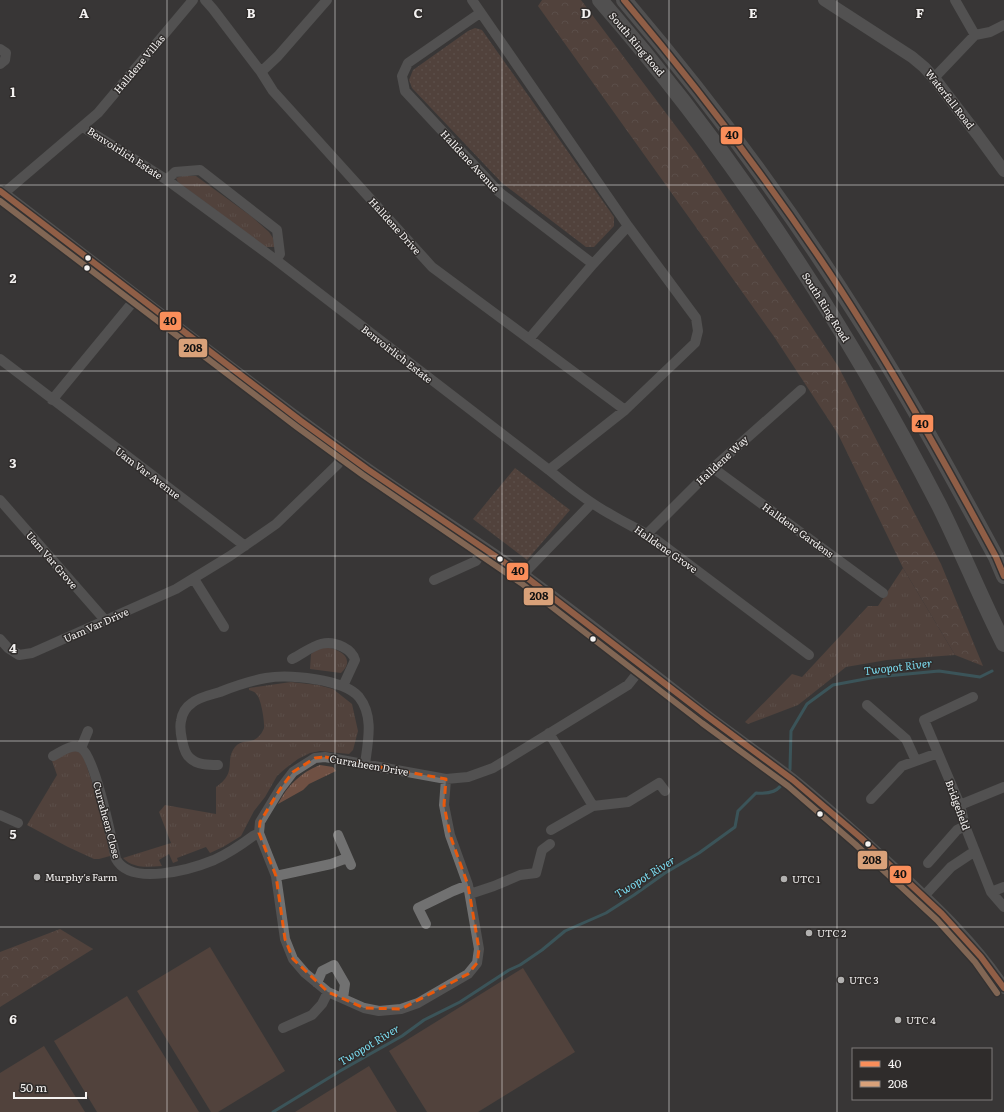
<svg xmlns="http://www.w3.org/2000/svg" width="1004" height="1112" font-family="Literata,serif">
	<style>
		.grass { fill: url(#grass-tufts) }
		.forest { fill: url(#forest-crowns) }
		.park { fill: url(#park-dots) }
		.pitch { fill: #6f5043 }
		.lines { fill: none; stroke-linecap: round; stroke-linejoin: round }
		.stream { stroke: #3f7883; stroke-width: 3 }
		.minor { stroke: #717171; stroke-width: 10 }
		.tertiary { stroke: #717171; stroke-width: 12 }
		.trunk { stroke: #707070; stroke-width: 16 }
		.bus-1-casing { stroke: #2f2c2b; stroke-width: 9 }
		.bus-2-casing { stroke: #2f2c2b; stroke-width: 9 }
		.bus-1 { stroke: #fa8e5a; stroke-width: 6 }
		.bus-2 { stroke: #d9a179; stroke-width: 6 }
		.marked { fill: none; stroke: #e8590c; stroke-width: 3; stroke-dasharray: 8 5; stroke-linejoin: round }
		.grid { fill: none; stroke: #f4f2f1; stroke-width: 1; stroke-opacity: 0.55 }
		.bus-dot { fill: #f4f2f1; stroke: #2f2c2b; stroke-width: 1.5 }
		.poi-dot { fill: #b2b1b0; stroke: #2f2c2b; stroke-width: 1.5 }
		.labels { text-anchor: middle; stroke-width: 3; stroke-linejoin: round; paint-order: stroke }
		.street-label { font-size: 10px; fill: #f4f2f1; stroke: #2f2c2b }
		.poi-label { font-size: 10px; fill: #f4f2f1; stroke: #2f2c2b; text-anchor: start }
		.water-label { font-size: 11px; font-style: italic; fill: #7cdef3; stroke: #2f2c2b }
		.grid-label { font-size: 13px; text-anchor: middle; font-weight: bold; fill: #f4f2f1; stroke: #2f2c2b; stroke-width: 3; stroke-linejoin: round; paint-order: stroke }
		.line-badge { stroke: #2f2c2b; stroke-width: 1.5 }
		.pale-badge-label { font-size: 11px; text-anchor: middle; font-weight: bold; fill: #111 }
	</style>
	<defs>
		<pattern id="grass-tufts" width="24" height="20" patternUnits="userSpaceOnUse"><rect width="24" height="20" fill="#6f5043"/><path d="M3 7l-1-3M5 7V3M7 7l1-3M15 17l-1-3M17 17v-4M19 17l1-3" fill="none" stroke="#846a5f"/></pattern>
		<pattern id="forest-crowns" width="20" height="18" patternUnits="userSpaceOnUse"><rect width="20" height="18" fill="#6f5043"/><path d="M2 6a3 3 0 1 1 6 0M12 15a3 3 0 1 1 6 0" fill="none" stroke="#846a5f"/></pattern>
		<pattern id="park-dots" width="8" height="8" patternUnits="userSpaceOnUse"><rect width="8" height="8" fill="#6f5043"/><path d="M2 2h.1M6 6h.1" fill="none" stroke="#846a5f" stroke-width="1.8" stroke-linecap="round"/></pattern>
	</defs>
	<rect width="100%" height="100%" fill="#383736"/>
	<path class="grass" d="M 182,176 L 196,176 L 251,216 L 269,232 L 273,238 L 275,247 L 265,247 L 178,182 L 176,178 Z
		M 903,568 L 955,655 L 887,660 L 846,667 L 798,705 L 748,724 L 745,722 L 792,674 L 802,677 L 868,606 L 878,606 Z
		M 321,647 C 336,647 358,657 341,673 L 310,669 L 311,654 Z
		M 291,682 L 318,685 L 333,689 L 352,704 L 358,731 L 353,750 L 349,754 L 320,751 L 310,753 L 298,759 L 286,768 L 277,776 L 265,797 L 254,811 L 241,836 L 223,847 L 210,853 L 206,847 L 177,858 L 178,861 L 173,863 L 169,854 L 159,860 L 162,866 C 148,867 134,869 123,858 L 171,843 L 159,812 L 165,805 L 216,814 L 216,787 C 238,772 224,761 235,747 C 241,739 250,744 257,738 C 260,736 263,731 264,728 C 265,722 261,699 257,695 C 255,692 253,691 249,690 L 249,688 Z
		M 71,750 L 76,750 L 83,755 L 97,797 L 110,854 L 110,856 L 99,859 L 94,859 L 68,847 L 27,825 L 57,775 L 52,761 Z
		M 320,765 L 333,767 L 336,771 L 309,784 L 303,790 L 278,804 C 287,786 301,772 320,765 Z"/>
	<path class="forest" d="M 542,0 L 581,0 L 696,153 L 838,366 L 941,564 L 983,666 L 955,655 L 903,568 L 838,434 L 775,338 L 538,6 Z
		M 60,929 L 93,949 L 0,1007 L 0,952 Z"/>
	<path class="park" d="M 475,28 L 482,30 L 614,217 L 614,226 L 594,247 L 586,247 L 502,183 L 412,88 L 409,80 L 413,70 L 468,31 Z
		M 515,468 L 570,510 L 527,560 L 473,519 Z"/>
	<path class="pitch" d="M 210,947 L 285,1071 L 218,1112 L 211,1112 L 137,991 Z
		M 523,968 L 575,1052 L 478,1112 L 427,1112 L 389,1051 Z
		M 127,996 L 199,1112 L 97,1112 L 54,1041 Z
		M 44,1046 L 85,1112 L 0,1112 L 0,1073 Z
		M 369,1066 L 397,1112 L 295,1112 Z"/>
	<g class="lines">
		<path class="stream" d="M 789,772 L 790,769 L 791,731 L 807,704 L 833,685 L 876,677 L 939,671 L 980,677 L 992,671
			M 273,1112 L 340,1071 L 402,1036 L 424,1020 L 460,1002 L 509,970 L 520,965 L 542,950 L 565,931 L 606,913 L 634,895 L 665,873 L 699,853 L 735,827 L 738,811 L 756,793 C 770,794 779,792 785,779"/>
		<path class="minor" d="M 205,0 L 213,9 L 261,72 L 273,91 L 432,267 L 625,410
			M 472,0 L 628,226 L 696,318 L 698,331 L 695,343 L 625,410 L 549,470
			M 955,0 L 975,35
			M 480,13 L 408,63 L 402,76 L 405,91 L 499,192 L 593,264 L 628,226
			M 0,49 L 6,53 L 5,60 L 0,64
			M 261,72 L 278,56 L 327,0
			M 934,78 L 975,35 L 990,32 L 1004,25
			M 83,127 L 167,180 L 276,260 L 549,470 C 568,486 588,502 610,514 C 625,523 640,530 655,539 L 809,655
			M 167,180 L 175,172 L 200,170 L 277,230 L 280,254 L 276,260
			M 3,194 L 98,113 L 193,0
			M 529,339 L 593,264
			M 0,359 L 245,546
			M 52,400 L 137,297
			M 713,468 L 883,593
			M 0,500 L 105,620
			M 647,534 L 713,468 L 801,390
			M 524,576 L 528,569 L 592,503
			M 194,579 L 224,627
			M 434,580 L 476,561 L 484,549
			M 0,639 L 8,648 L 19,655 L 32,653 L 176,589 L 230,556 L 276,524 L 337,465 L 346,454
			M 292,659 C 310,650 322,636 343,647 C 349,650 353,653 355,660 L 343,686
			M 973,697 L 924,720 L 960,805 L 965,826 L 991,892 L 1004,907
			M 867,705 L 906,739 L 916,761
			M 549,733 L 593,806 L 628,802 L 659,783 L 665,791
			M 81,748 L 88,731
			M 53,756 C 61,752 72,743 81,748 C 95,756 112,841 116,859 C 131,887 192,869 214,860 C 227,854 241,845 253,836 L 259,833
			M 218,765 C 209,765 197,765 190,758 C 183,753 179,729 181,721 C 182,714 186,707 192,703 C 199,697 210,695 220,692 C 235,686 250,681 266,678 C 288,674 344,679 359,697 C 374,716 368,741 365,764
			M 446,779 L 444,805 L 450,835 L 468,885 L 479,949 L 477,963 L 468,974 L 418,1003 L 401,1009 L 379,1011 L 364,1008 L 328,992 L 305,973 L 293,959 L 285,939 L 276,876 L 259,833 L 260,822 L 280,789 L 293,772 L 315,758 L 325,757 L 446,779 L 468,777 L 493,768 L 628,685 L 643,666
			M 871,799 L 902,766 L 938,753
			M 960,805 L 1004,787
			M 0,815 L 18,823
			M 551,830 L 593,806
			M 338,835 L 351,865
			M 928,863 L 957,830 L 965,826
			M 276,876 L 331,864 L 347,858
			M 991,892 L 1004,887
			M 470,894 L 494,886 L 520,875 L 536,873 L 542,850 L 550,844
			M 924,896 L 951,867 L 975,851
			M 426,924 L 418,908 L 453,891 L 468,885
			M 317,983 L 322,971 L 334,965 L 345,984 L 343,998
			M 283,1028 L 312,1015 L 322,1004 L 328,992"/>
		<path class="tertiary" d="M 824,0 L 912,57 L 924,67 L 934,78 L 977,134 L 1004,171
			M 0,191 C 115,279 228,368 345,453 C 404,496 466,534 526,577 C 583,619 639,663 695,707 C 727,732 761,755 793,780 C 830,810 865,842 900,874 C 938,909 976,945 1004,988"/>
		<path class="trunk" d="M 600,0 C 734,154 846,325 939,505 C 962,551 981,599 1004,644
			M 624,0 C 709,100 788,206 858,317 C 908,395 952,476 996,557 L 1004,576"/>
		<defs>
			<path id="bus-1" d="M 624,0 C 698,88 767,179 831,275 C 891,366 944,461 996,557 L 1004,576
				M 0,191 L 301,421 L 367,469 L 526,577 L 707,716 L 793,780 L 861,838 L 942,914 L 981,957 L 1004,988"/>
			<path id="bus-2" d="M 0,201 L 297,427 L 363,475 L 521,583 L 702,723 L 788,786 L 855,844 L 937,920 L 975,962 L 997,993"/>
		</defs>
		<use href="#bus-1" class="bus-1-casing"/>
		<use href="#bus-2" class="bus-2-casing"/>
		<use href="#bus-1" class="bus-1"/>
		<use href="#bus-2" class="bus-2"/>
	</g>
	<path d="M0 0H1004V1112H0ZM 325,757 L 446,779 L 444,805 L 450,835 L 468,885 L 479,949 L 477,963 L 468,974 L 401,1009 L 364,1008 L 328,992 L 293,959 L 285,939 L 276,876 L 259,833 L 260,822 L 280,789 L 293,772 L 315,758 Z" fill="#383736" fill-opacity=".55" fill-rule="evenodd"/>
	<path class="marked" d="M 325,757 L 446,779 L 444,805 L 450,835 L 468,885 L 479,949 L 477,963 L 468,974 L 401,1009 L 364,1008 L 328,992 L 293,959 L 285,939 L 276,876 L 259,833 L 260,822 L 280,789 L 293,772 L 315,758 Z"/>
	<path class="grid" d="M 167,0 L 167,1112M 335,0 L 335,1112M 502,0 L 502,1112M 669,0 L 669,1112M 837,0 L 837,1112M 0,185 L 1004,185M 0,371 L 1004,371M 0,556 L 1004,556M 0,741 L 1004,741M 0,927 L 1004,927"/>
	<g class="bus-dot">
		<circle cx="88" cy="258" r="3.5"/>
		<circle cx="87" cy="268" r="3.5"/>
		<circle cx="500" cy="559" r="3.5"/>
		<circle cx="593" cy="639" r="3.5"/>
		<circle cx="820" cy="814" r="3.5"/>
		<circle cx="868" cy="844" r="3.5"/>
	</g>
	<g class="poi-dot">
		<circle cx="37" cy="877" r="4"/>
		<circle cx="784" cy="879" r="4"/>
		<circle cx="809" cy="933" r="4"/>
		<circle cx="841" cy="980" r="4"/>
		<circle cx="898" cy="1020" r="4"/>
	</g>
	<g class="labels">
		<g class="street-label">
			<text transform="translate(637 44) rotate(50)" y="4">South Ring Road</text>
			<text transform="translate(139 64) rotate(-50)" y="4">Halldene Villas</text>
			<text transform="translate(950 99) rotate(52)" y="4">Waterfall Road</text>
			<text transform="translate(125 153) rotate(33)" y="4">Benvoirlich Estate</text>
			<text transform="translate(470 161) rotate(47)" y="4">Halldene Avenue</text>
			<text transform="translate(395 226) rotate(48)" y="4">Halldene Drive</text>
			<text transform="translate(826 307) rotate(58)" y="4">South Ring Road</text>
			<text transform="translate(397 354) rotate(38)" y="4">Benvoirlich Estate</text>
			<text transform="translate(722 460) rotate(-43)" y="4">Halldene Way</text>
			<text transform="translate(148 473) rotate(37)" y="4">Uam Var Avenue</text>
			<text transform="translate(798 530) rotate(36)" y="4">Halldene Gardens</text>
			<text transform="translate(666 549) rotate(35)" y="4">Halldene Grove</text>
			<text transform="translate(52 560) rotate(49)" y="4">Uam Var Grove</text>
			<text transform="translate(96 625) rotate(-24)" y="4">Uam Var Drive</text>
			<text transform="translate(369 765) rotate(10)" y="4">Curraheen Drive</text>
			<text transform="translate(958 805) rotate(70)" y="4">Bridgefield</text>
			<text transform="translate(107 820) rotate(75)" y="4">Curraheen Close</text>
		</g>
		<g class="poi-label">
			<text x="45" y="881">Murphy's Farm</text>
			<text x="792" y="883">UTC 1</text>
			<text x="817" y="937">UTC 2</text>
			<text x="849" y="984">UTC 3</text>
			<text x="906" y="1024">UTC 4</text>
		</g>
		<g class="water-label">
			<text transform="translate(898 667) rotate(-7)" y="4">Twopot River</text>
			<text transform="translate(645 877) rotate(-32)" y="4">Twopot River</text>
			<text transform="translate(369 1045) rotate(-31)" y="4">Twopot River</text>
		</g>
	</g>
	<g class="grid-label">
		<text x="84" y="18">A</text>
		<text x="251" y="18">B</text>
		<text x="418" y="18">C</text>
		<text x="586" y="18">D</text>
		<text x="753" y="18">E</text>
		<text x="920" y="18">F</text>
		<text x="13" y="97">1</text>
		<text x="13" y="283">2</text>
		<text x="13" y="468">3</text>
		<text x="13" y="653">4</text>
		<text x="13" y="839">5</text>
		<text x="13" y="1024">6</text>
	</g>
	<g class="line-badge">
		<rect x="720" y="126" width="23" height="19" rx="4" fill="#fa8e5a"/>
		<rect x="159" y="311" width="23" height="20" rx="4" fill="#fa8e5a"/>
		<rect x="178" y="338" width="30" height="20" rx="4" fill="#d9a179"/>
		<rect x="911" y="414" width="23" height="19" rx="4" fill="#fa8e5a"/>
		<rect x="506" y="562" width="23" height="19" rx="4" fill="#fa8e5a"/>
		<rect x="523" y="587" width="31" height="19" rx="4" fill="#d9a179"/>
		<rect x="857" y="850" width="31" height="20" rx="4" fill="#d9a179"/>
		<rect x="889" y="865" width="23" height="19" rx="4" fill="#fa8e5a"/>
	</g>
	<g class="pale-badge-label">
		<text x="732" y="139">40</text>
		<text x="170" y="325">40</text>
		<text x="193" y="352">208</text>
		<text x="922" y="428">40</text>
		<text x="518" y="575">40</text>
		<text x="539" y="600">208</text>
		<text x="872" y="864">208</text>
		<text x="900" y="878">40</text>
	</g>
	<rect x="852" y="1048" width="140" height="52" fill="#2f2c2b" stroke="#7e7b7a"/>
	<rect x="860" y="1061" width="20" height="6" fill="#fa8e5a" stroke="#7e7b7a"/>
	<text x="888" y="1068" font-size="12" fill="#f4f2f1">40</text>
	<rect x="860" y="1081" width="20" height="6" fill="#d9a179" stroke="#7e7b7a"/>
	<text x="888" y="1088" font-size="12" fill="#f4f2f1">208</text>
	<path d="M14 1092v6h72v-6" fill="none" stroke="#f4f2f1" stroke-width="2"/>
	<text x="20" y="1092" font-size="12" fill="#f4f2f1" stroke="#2f2c2b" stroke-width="3" paint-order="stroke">50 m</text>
</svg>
